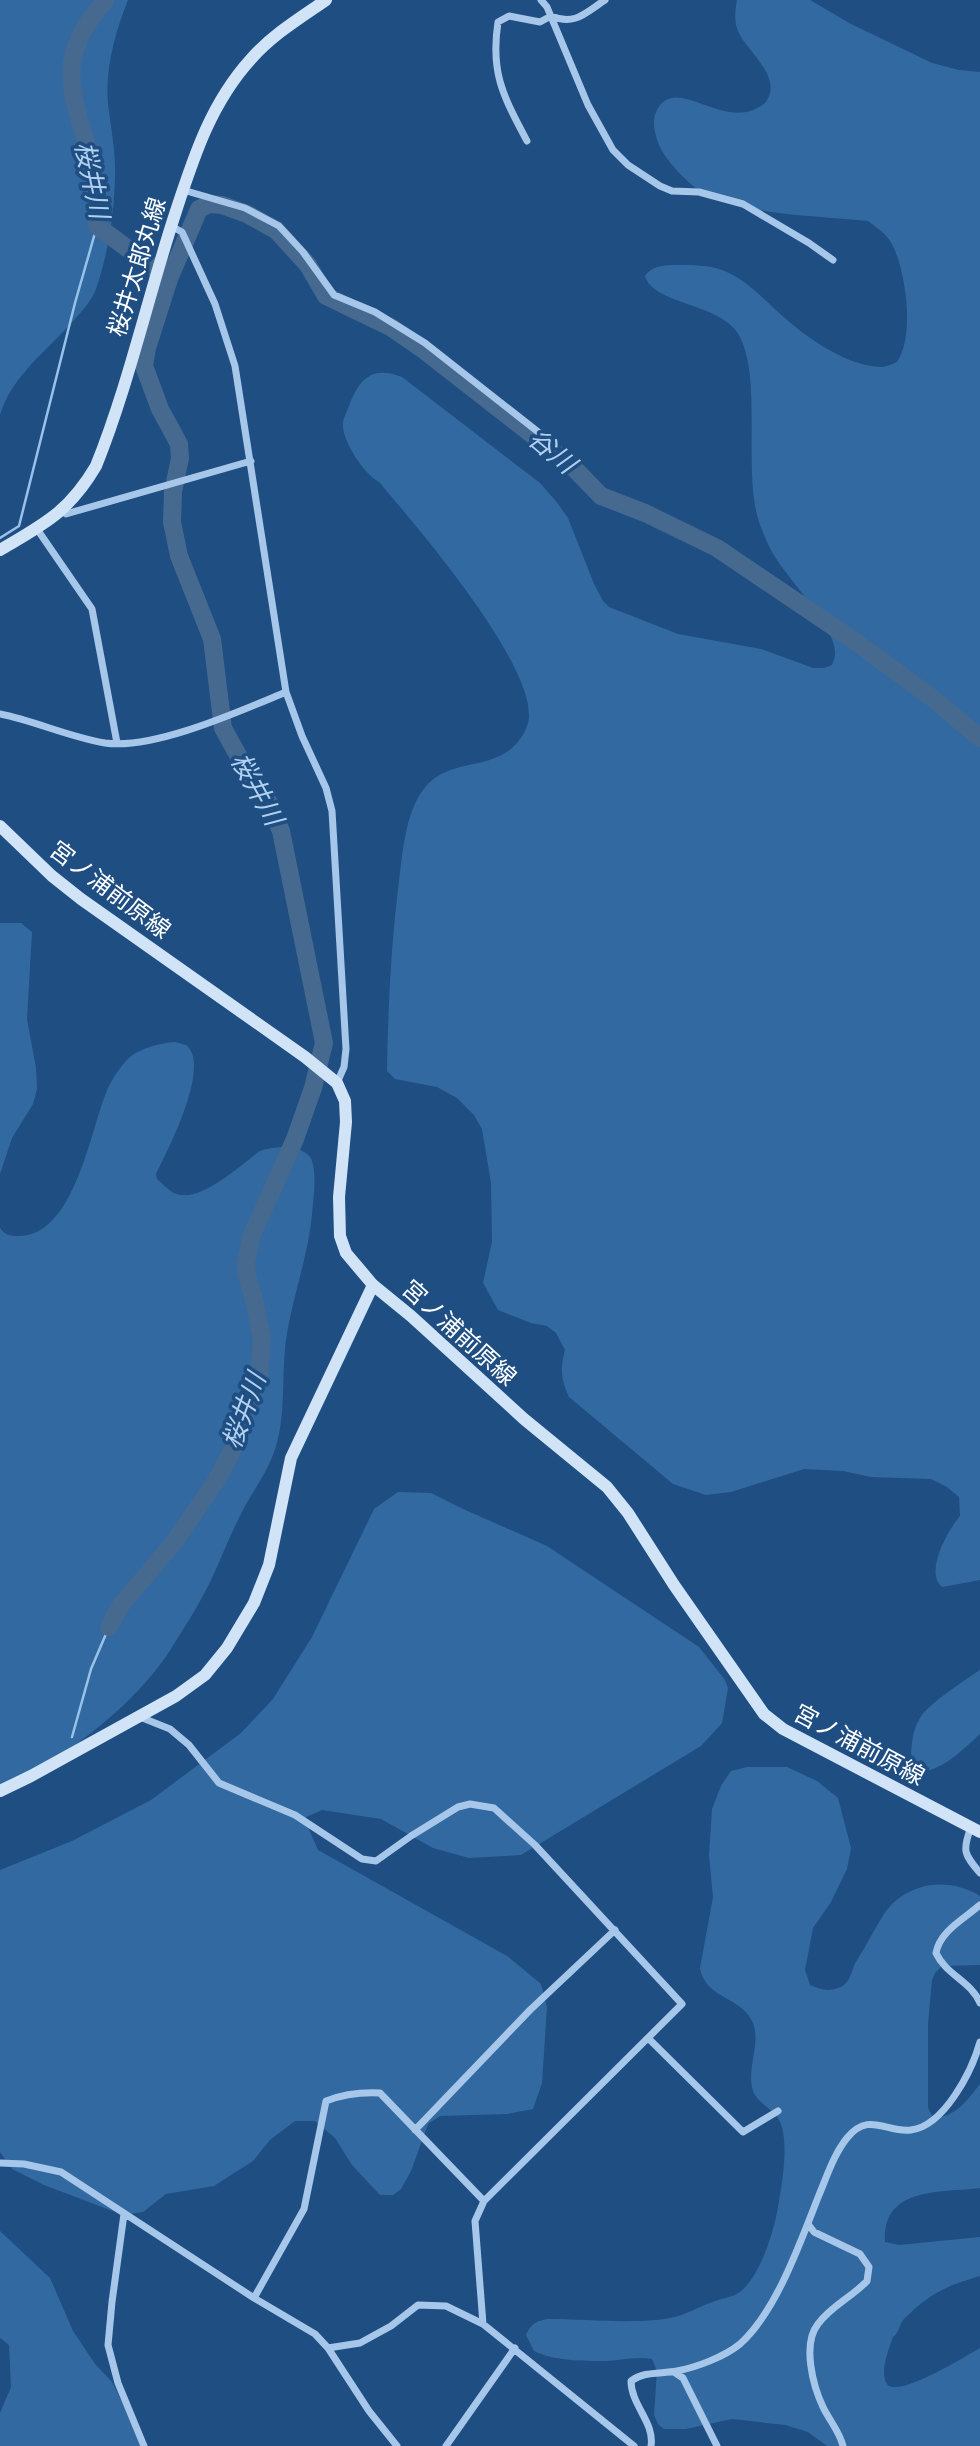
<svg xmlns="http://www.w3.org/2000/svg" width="980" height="2446" font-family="Jost,'Noto Sans JP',sans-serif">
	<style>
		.green { fill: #3369a1 }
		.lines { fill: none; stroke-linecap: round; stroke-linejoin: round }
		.stream { stroke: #99c2eb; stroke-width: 2.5 }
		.river { stroke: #46698f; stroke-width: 18 }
		.street { stroke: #a6c7e9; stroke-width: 7 }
		.secondary { stroke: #d1e3f7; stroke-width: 12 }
		.labels { text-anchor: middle; stroke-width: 7; stroke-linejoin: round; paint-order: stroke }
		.street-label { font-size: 24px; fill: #fff; stroke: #1f4e83 }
		.water-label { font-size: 26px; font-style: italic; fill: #b1d1f1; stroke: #1f4e83 }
	</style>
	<rect width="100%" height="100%" fill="#1f4e83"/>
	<path class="green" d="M 0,0 L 128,0 C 115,33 105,68 108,104 C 111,129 116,153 115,178 C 114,215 108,254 96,289 C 92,300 83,310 75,319 C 49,349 12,375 0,415 Z
		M 737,0 L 810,0 L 851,24 L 932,63 L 959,70 L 980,72 L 980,1580 L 942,1587 C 924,1572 948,1530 960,1516 L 959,1497 L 947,1487 L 931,1479 L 871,1477 L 843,1471 L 804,1469 L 731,1492 L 706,1495 L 673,1484 L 569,1397 C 561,1380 560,1369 565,1350 L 556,1333 L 547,1326 L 531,1323 L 498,1310 L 483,1283 L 492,1242 L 491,1183 L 482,1129 L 474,1115 L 457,1098 L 437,1087 L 395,1079 L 387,1071 C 388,1007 391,944 399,881 C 403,851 405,815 423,790 C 445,759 487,770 512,748 C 521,740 529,727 529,716 C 530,658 418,528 379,482 C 364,474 341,440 343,422 C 344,417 347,411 349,406 C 359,379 372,365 402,377 L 540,483 L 555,500 L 568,518 L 594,584 L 603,601 L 609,607 L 678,634 L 761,649 L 813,668 L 824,668 L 832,665 C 833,661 835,658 835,655 C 838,631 791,582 777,560 C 769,549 764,535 759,522 C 742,470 764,373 737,332 C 717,303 653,304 645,276 C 652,265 667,265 679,265 C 693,265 708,265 722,270 C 747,279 766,302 786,319 C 810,340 848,366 881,367 C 886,367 892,364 897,362 C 915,336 906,271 892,244 C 886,233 877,228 868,221 C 821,216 771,216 726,202 C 720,200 711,199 706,195 C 691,187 665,160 659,145 C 655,134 651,121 657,110 C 676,74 721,130 759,107 C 764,104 767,102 769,96 C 778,73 746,50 738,31 C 734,21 735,11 737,0 Z
		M 0,923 L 21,923 L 32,932 L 27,1019 L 36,1068 L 37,1089 L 33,1104 L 12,1138 L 0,1174 Z
		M 175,1042 C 176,1042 185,1045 186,1045 C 212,1065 167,1152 156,1174 L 157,1179 C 162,1183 168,1190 174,1193 C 199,1205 240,1165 260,1151 C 273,1146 300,1144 310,1157 C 318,1169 313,1201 312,1215 C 308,1257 292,1298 286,1340 C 281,1377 287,1420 273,1455 C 265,1476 250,1495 240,1516 C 228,1539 219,1565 207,1588 C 196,1610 182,1631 169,1652 C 128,1713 62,1757 0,1794 L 0,1228 C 5,1235 10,1236 18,1236 C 74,1237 90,1132 106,1093 C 110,1082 118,1070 126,1061 C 136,1049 160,1043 175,1042 Z
		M 398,1492 L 431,1493 L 463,1509 L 547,1546 L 699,1647 L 725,1680 L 728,1688 L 722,1723 L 701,1746 L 521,1855 L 469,1858 L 433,1848 L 381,1819 L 322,1810 L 304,1818 L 318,1850 L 507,1956 L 541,1984 L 547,2007 L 542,2083 L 533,2109 L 507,2114 L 440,2116 L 428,2124 L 411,2171 L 401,2189 L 393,2195 L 380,2195 L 352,2165 L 335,2138 L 315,2121 L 295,2121 L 270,2140 L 253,2161 L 214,2186 L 166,2194 L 143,2212 L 123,2215 L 44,2185 L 12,2169 L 0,2152 L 0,1870 L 72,1841 L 151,1800 L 241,1733 L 273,1699 L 312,1637 L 374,1509 Z
		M 980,1670 L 980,1734 C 961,1751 944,1770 917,1773 L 911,1766 C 911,1751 911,1732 920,1718 C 928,1704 965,1680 980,1670 Z
		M 747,1767 L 787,1767 L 817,1781 L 838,1798 L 851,1848 L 847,1869 L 831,1902 L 813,1928 L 805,1970 L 810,1985 C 821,1990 829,1992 841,1987 C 852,1981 851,1969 857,1960 C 867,1945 874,1929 884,1914 C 906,1882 948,1876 980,1896 L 980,1965 L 942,1966 L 935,1973 L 932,1980 L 928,2024 L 928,2108 L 934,2119 C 958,2114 965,2103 980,2084 L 980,2188 C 941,2193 882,2186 885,2242 L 899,2245 L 980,2237 L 980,2276 C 946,2286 930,2293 904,2319 C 899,2324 900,2332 893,2337 C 889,2349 879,2372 887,2384 C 898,2399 967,2355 980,2348 L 980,2446 L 827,2446 L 808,2432 L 785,2425 L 732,2419 L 686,2429 L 664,2429 L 658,2424 L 654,2415 L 657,2371 L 652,2359 C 637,2356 622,2360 607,2361 C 583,2361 554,2361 534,2351 L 526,2335 C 531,2323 537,2321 548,2319 C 585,2319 641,2325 675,2317 C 687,2314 698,2307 710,2303 C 718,2299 732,2298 740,2292 C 760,2277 774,2231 778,2207 C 782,2183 788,2151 782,2127 C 778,2110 759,2106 753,2091 C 746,2069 761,2045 753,2023 C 743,1997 705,1999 700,1968 L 713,1897 L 709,1856 L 712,1809 L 721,1786 L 731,1771 Z
		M 0,2231 L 50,2278 L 73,2331 L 95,2364 L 112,2382 L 145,2446 L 0,2446 L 0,2413 L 11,2387 L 9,2345 L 0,2338 Z"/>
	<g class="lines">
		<path class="stream" d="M 0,538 L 19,526 L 75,303 L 97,226
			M 72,1737 L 91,1669 L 109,1627"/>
		<path class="river" d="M 106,0 C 47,63 78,101 93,171 C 97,189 96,208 97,226 L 169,279
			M 109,1627 L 121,1605 L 175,1541 L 216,1481 L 234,1447 L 259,1375 L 262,1341 L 255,1304 L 247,1275 L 246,1264 L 251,1237 L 295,1139 L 313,1088 L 324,1043 L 281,831 L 269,803 L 244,766 L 223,728 L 212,639 L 179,556 L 172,522 L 173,492 L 180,458 L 179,444 L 160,409 L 144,366 L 147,348 L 169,279 L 199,209 L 209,204 L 222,205 L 247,214 L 276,230 L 308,265 L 326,296 L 392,328 L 421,348 L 570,464 L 601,496 L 645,513 L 717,548 L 859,644 L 936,701 L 980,738"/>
		<path class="street" d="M 541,0 L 547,7 L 588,105 L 613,150 L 628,165 L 660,186 L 672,191 L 699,192 L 743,204 L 809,243 L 833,260
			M 527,141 C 504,97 490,74 498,22 L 509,16 L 540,22 L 551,16 C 575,26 585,13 605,0
			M 183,190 L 245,208 L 279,226 L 303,252 L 334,295 L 375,312 L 425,343 L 542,435
			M 171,226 L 182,232 L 215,304 L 235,366 L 286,692 L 302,736 L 326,788 L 332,811 L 346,1049 L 344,1067 L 337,1083
			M 62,511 L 66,514 L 251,461
			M 37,529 L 92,609 L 117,743
			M 0,714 C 35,721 69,737 105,743 C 154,750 240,711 286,692
			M 140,1717 L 170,1729 L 189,1745 L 219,1783 L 295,1815 L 362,1859 L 376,1861 L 411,1836 L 458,1807 L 470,1804 L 494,1808 L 535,1845 L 682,2004 L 484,2201 L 475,2221 L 483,2324
			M 971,1827 C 962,1851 964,1854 980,1873
			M 980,1905 C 964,1919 940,1931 936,1953 C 946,1975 971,1981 980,2003
			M 648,2038 L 743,2132 L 778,2111
			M 415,2130 L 530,2010 L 615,1930
			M 0,2163 L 24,2164 L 61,2172 L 254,2298 L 315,2334 L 328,2348 L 369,2411 L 397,2446
			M 124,2214 L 112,2302 L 108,2345 L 118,2383 L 144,2446
			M 808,2224 L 814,2232 L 860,2254 L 869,2267 L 867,2281 C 852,2297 831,2306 818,2324 C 802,2344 813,2386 823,2407 C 829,2420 840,2432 843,2446
			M 254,2298 L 304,2209 L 326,2101 C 344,2094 360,2092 380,2093 L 484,2201
			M 328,2348 L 360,2343 L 391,2326 L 418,2305 L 446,2306 L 483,2324 L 634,2446
			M 674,2372 L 683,2378 L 717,2446
			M 446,2446 L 515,2348
			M 651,2446 C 655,2423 631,2405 631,2381 C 644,2371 661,2374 677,2371 C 697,2367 724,2357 740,2344 C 777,2311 801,2240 819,2195 C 827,2176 834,2154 847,2138 C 869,2111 886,2133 911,2130 C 944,2126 972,2071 980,2042"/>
		<path class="secondary" d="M 0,550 C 44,524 69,512 96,466 C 129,384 148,296 176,211 C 194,156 211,103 251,59 C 272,35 300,18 326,0
			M 0,826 L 52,876 L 81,899 L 305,1057 L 337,1083 L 345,1101 L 346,1122 L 339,1197 L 340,1236 L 346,1253 L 373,1285 L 411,1316 L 524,1419 L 607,1487 L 628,1513 L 674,1585 L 764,1714 L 783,1729 L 980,1832
			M 0,1791 L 31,1776 L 176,1696 L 205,1675 L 227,1648 L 254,1603 L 269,1565 L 291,1458 L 373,1285"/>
	</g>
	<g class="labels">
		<g class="street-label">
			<text transform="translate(137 267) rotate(-73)" y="8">桜井太郎丸線</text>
			<text transform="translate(110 890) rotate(37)" y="8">宮ノ浦前原線</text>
			<text transform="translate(459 1333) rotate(42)" y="8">宮ノ浦前原線</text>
			<text transform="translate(859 1745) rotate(28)" y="8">宮ノ浦前原線</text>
		</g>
		<g class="water-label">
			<text transform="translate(92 180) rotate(78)" y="9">桜井川</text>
			<text transform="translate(552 451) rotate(40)" y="9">谷川</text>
			<text transform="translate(257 789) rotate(61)" y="9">桜井川</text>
			<text transform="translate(244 1411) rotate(-70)" y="9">桜井川</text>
		</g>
	</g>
</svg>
